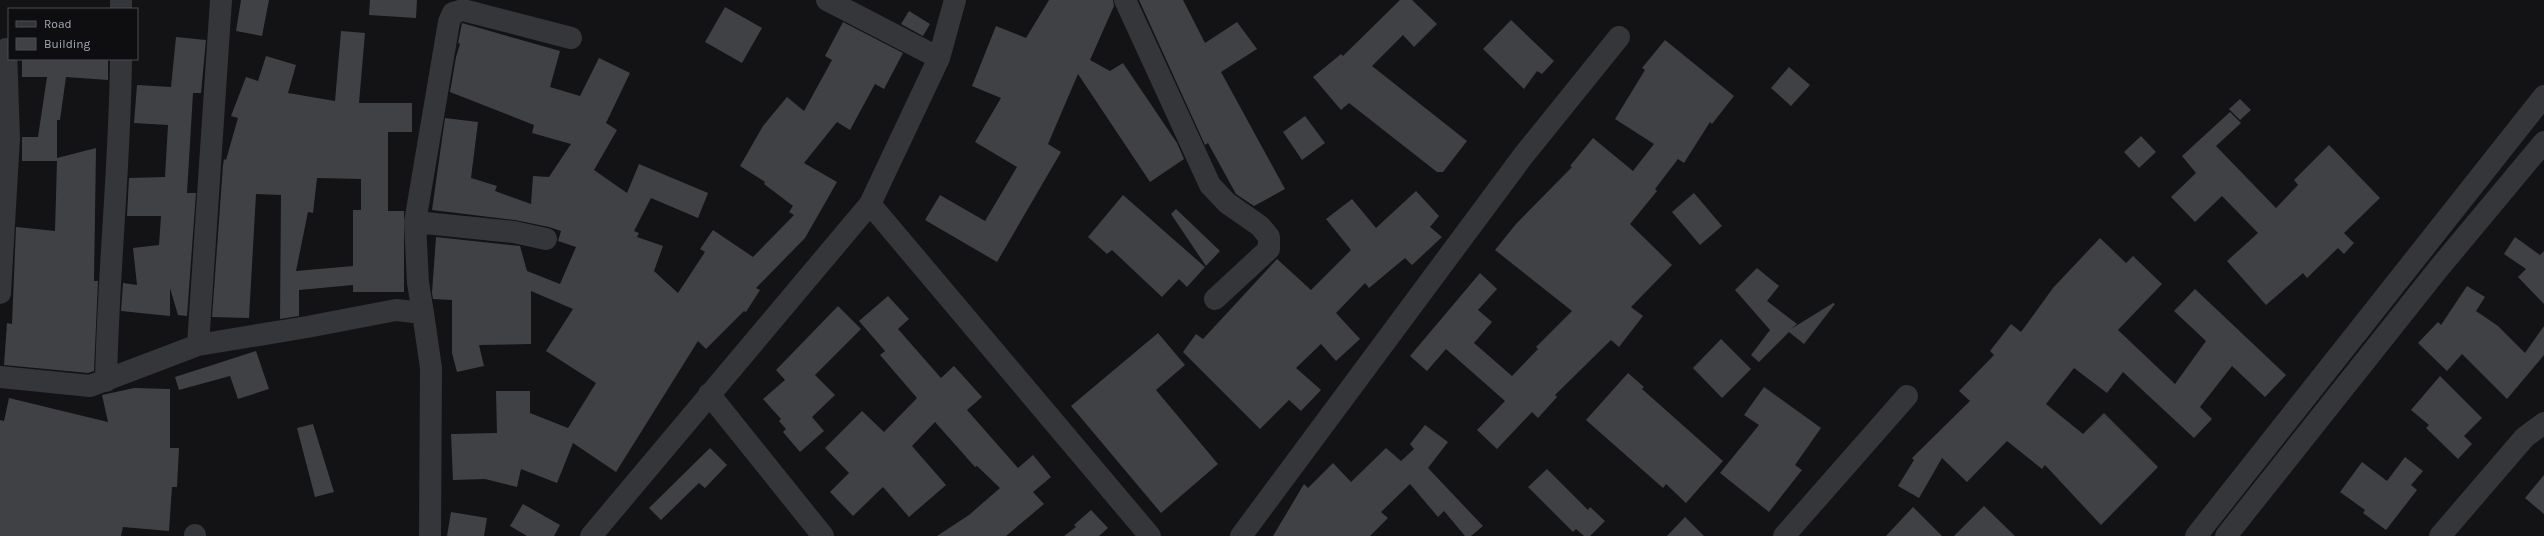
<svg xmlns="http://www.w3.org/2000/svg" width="2544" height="536" font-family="Karla,sans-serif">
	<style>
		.building { fill: #3f4145; fill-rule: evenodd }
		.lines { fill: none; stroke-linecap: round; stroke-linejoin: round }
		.minor { stroke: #34363a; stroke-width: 22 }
	</style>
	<rect width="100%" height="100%" fill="#131315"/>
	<path class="building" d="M 241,0 L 269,0 L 262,36 L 236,31 Z
		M 370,0 L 417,0 L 416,18 L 369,15 Z
		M 1049,0 L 1113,0 L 1114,6 L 1090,60 L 1110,71 L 1123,63 L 1177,143 L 1184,159 L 1150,182 L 1078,74 L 1048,144 L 1061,152 L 997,262 L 925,220 L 940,195 L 985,221 L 1017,167 L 975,142 L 1001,98 L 972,86 L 996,26 L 1026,38 Z
		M 1139,0 L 1183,0 L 1205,43 L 1237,22 L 1257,49 L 1221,72 L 1285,189 L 1254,206 L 1236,194 L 1208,143 L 1205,145 Z
		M 1400,0 L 1412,0 L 1437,24 L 1414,47 L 1403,35 L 1372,66 L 1467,141 L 1443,172 L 1437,172 L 1349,103 L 1341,110 L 1313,77 L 1341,54 L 1343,56 Z
		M 725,7 L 762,28 L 742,63 L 705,42 Z
		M 909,11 L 930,24 L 923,36 L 901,24 Z
		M 1511,20 L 1554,61 L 1542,74 L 1537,71 L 1524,89 L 1483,49 Z
		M 843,22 L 903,53 L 884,89 L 875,84 L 850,130 L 837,122 L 804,163 L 837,182 L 805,238 L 756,288 L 760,290 L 746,312 L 744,311 L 706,349 L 698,341 L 616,472 L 573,443 L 557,483 L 521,469 L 517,487 L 485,479 L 453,480 L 451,434 L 497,433 L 496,391 L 530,391 L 530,413 L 568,428 L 596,383 L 546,351 L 573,309 L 531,291 L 531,344 L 479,345 L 484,366 L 457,372 L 452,353 L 452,300 L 433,299 L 432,293 L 436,237 L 520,246 L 527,271 L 560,284 L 576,247 L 558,241 L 561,231 L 549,227 L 515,220 L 432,210 L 445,118 L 478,122 L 471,178 L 497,186 L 495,191 L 531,204 L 533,176 L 549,177 L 571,144 L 532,133 L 534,125 L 450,92 L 456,57 L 460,44 L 458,43 L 462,23 L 560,51 L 550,87 L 580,96 L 599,58 L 630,73 L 606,123 L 617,130 L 594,170 L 627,193 L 639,164 L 708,193 L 698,218 L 651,198 L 634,231 L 639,233 L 637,237 L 663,246 L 654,271 L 678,293 L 705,252 L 700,249 L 713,230 L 753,257 L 794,215 L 789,212 L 793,206 L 764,184 L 765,182 L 740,166 L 763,126 L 787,97 L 804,111 L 832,60 L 825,56 Z
		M 341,31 L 365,33 L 359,103 L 412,103 L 412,132 L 388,132 L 388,211 L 404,211 L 404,292 L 353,292 L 353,285 L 299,290 L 299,316 L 280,319 L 281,195 L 256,194 L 249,318 L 212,317 L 223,165 L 224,159 L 226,160 L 238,118 L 231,116 L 246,77 L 258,81 L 266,56 L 296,65 L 288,93 L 335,101 ZM 317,178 L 361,179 L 361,210 L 353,210 L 353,266 L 296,271 L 308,212 L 313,213 Z
		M 176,37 L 206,40 L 201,93 L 193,93 L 187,193 L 196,193 L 187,316 L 178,315 L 170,288 L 170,316 L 121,311 L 123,283 L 137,285 L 133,248 L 159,245 L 161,216 L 127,216 L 129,178 L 165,177 L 168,125 L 134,123 L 137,85 L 171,87 Z
		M 1665,40 L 1734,96 L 1712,124 L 1710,122 L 1684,163 L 1678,159 L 1655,189 L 1657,191 L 1630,224 L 1672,265 L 1631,307 L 1643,316 L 1619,347 L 1611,340 L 1555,395 L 1557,397 L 1538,418 L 1532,412 L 1497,449 L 1477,430 L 1505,401 L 1446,349 L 1427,371 L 1410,356 L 1480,273 L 1497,289 L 1478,310 L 1492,322 L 1474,343 L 1512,376 L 1538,349 L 1536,347 L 1572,311 L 1495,250 L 1516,224 L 1572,167 L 1570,166 L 1593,138 L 1633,171 L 1654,144 L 1615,119 L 1645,70 L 1642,68 Z
		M 22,59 L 108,59 L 108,80 L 66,77 L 60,120 L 57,120 L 57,158 L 96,148 L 94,281 L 98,281 L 94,371 L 88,373 L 4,365 L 7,323 L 12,324 L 16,227 L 55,231 L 57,161 L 22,161 L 22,137 L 38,137 L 47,77 L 22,77 Z
		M 1789,67 L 1810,85 L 1791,106 L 1771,88 Z
		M 2240,99 L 2251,110 L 2240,120 L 2229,109 Z
		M 2230,112 L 2241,123 L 2216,146 L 2276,208 L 2298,185 L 2294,180 L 2329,145 L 2380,198 L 2344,233 L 2354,243 L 2344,254 L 2338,248 L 2307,278 L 2303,273 L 2266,305 L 2227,261 L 2258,233 L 2222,196 L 2195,222 L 2171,197 L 2196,173 L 2182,156 Z
		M 1305,116 L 1325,143 L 1302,160 L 1283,132 Z
		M 2141,136 L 2156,152 L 2139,168 L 2124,152 Z
		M 1416,191 L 1439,216 L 1430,227 L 1442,237 L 1412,265 L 1405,258 L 1369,288 L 1365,283 L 1336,313 L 1360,339 L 1336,361 L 1321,344 L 1296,368 L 1321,390 L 1301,411 L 1289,400 L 1260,429 L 1183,352 L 1196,334 L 1203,339 L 1277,259 L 1311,290 L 1351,250 L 1326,219 L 1352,199 L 1376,228 Z
		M 1694,193 L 1722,226 L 1700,245 L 1672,212 Z
		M 1123,195 L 1205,267 L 1187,287 L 1179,279 L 1162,297 L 1112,250 L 1107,254 L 1088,237 Z
		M 1176,209 L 1220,251 L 1206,266 L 1171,214 Z
		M 2515,237 L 2540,255 L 2544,251 L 2544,304 L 2518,277 L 2526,269 L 2504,254 Z
		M 2100,238 L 2126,263 L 2133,256 L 2162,284 L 2118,330 L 2175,384 L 2206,341 L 2174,311 L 2195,289 L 2286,375 L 2265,397 L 2232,366 L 2200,407 L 2212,419 L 2194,438 L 2123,372 L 2107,393 L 2074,368 L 2046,404 L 2083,434 L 2104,413 L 2158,467 L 2101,525 L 2045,465 L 2042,469 L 2007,441 L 1967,482 L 1942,458 L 1919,498 L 1898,486 L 1914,460 L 1912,458 L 1970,401 L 1959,391 L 1994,355 L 1990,351 L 2011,324 L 2021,332 L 2053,288 Z
		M 1757,268 L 1779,286 L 1767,301 L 1797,324 L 1791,329 L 1833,303 L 1835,304 L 1804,344 L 1789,332 L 1759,362 L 1751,355 L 1770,330 L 1735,290 Z
		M 2467,286 L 2485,297 L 2476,311 L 2498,326 L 2525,353 L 2544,326 L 2544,355 L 2507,399 L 2462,354 L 2447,371 L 2418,343 L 2438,322 L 2441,325 Z
		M 888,296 L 909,319 L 898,329 L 941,378 L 954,366 L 982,397 L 967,410 L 1018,468 L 1033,455 L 1051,477 L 1033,492 L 1044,504 L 1006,536 L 937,536 L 969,515 L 1000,488 L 977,466 L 975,467 L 935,422 L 912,446 L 946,485 L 909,517 L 883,487 L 853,516 L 830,492 L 849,473 L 825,448 L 862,411 L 884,432 L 917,398 L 880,355 L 885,351 L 859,321 Z
		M 838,306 L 861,329 L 815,375 L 835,395 L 812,417 L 824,431 L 800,452 L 783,432 L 786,429 L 779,421 L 781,419 L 763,399 L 785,380 L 776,370 Z
		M 1158,333 L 1185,365 L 1156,390 L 1218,464 L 1161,513 L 1071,406 Z
		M 1721,339 L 1751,369 L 1722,398 L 1693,368 Z
		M 256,351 L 269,389 L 238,399 L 230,376 L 179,390 L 175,377 Z
		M 1628,373 L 1644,387 L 1642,389 L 1723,461 L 1686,503 L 1666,484 L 1663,488 L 1586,420 Z
		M 2440,376 L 2482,418 L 2464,436 L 2472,444 L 2458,459 L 2426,428 L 2429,425 L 2411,410 Z
		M 1764,387 L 1821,428 L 1795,465 L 1802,470 L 1769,512 L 1720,473 L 1759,425 L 1744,415 Z
		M 134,388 L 170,389 L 170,448 L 179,448 L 177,487 L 172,487 L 169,531 L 123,527 L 121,536 L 0,536 L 0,420 L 4,421 L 9,398 L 108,422 L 102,395 Z
		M 313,424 L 334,492 L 315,497 L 297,428 Z
		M 1425,425 L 1448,442 L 1428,468 L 1483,526 L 1471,536 L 1465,536 L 1444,511 L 1438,517 L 1410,484 L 1381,512 L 1388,518 L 1370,536 L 1273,536 L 1304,484 L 1308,488 L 1333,463 L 1351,482 L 1386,448 L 1401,461 L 1414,449 L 1410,444 Z
		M 710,448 L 727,465 L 705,488 L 699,483 L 661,520 L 649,508 Z
		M 2405,457 L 2423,471 L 2411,485 L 2417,490 L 2386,530 L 2363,513 L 2365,510 L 2340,492 L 2362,462 L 2387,481 Z
		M 1547,469 L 1588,510 L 1590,507 L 1605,521 L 1590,536 L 1584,536 L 1576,529 L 1573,532 L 1528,487 Z
		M 2544,475 L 2544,514 L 2525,498 Z
		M 523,504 L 560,525 L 554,536 L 527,536 L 510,526 Z
		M 1984,506 L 2015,536 L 1954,536 Z
		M 1913,507 L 1942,536 L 1886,536 Z
		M 1091,510 L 1108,528 L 1099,536 L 1064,536 L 1076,527 L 1074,525 Z
		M 451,512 L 487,518 L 484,536 L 447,536 Z
		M 1685,517 L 1704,536 L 1667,536 Z"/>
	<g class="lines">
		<path class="minor" d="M 827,0 L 939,58
			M 1125,0 L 1210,185 L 1227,203 L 1260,226 L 1269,237 L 1269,249 L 1215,299
			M 121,9 L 121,0
			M 870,204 L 1150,536
			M 415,222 L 514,232 L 546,239
			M 0,293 L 9,138 L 6,49
			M 423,313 L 418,283 L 415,222 L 449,22 L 453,13 L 463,10 L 571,38
			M 198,345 L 221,0
			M 0,377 L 90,386 L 198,345 L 307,327 L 396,310 L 423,313 L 431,368 L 430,536
			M 106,381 C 108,273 120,166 121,59
			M 709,394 L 823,536
			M 195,535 L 195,536
			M 591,536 L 870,204 L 939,58 L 955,0
			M 1241,536 L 1523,156 L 1619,37
			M 1784,536 L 1907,396
			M 2196,536 L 2544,96
			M 2226,536 L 2439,268 L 2544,142
			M 2440,536 L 2525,437 L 2544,423"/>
	</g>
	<rect x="8" y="8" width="130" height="52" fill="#0e0e10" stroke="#4a4d52"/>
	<rect x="16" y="21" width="20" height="6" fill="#34363a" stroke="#4a4d52"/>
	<text x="44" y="28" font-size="12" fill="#a5abb5">Road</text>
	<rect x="16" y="38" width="20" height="12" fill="#3f4145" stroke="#4a4d52"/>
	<text x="44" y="48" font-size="12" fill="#a5abb5">Building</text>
</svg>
